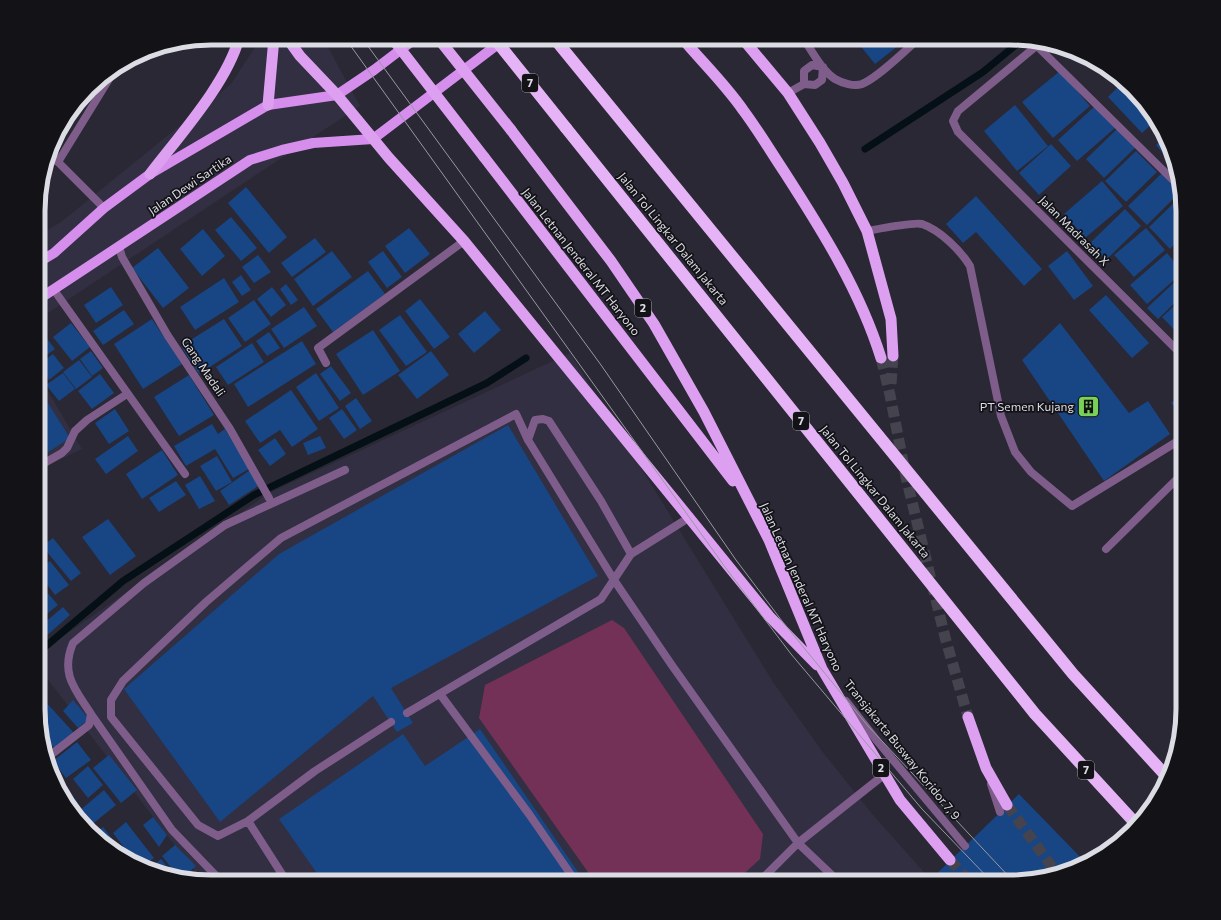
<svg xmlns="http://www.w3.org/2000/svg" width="1221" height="920" font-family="Commissioner,sans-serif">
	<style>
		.built { fill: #312f41 }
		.green { fill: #743157 }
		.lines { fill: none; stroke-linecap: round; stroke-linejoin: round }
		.stream { stroke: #041016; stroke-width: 7 }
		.building { fill: #184584 }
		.trunk-tunnel { stroke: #44434e; stroke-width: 11; stroke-dasharray: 11 5.5; stroke-linecap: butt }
		.service { stroke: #7f5d8a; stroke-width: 8 }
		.minor { stroke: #7f5d8a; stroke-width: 8 }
		.primary { stroke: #d58eec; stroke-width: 10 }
		.trunk { stroke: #dda0f1; stroke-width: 11 }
		.motorway { stroke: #e5b3f6; stroke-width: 12 }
		.tram { stroke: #9898a1; stroke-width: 1 }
		.trunk-bridge { stroke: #dda0f1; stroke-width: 11 }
		.motorway-bridge { stroke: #e5b3f6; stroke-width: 12 }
		.labels { text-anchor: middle; stroke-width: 3.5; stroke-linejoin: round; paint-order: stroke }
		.shield { fill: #121217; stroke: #9f9fa6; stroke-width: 1 }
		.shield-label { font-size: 11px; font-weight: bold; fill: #dcdce4 }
		.street-label { font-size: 12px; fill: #dcdce4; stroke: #121217 }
		.poi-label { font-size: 12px; fill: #dcdce4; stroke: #121217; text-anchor: end }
		.rim { fill: none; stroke: #dcdce4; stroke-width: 5 }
	</style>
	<rect width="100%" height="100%" fill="#292834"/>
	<path class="built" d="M 261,38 L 323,38 L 360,106 L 39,319 L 39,235 L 61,222 L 231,84 Z
		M 570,353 L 775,685 L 822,751 L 873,815 L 933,882 L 203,882 L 39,668 L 39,653 L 269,493 Z
		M 39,376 L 82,449 L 39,470 Z"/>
	<path class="green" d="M 612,620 L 624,628 L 763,834 L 760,859 L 735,882 L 595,882 L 479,718 L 485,685 Z"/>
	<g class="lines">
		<path class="stream" d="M 865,149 L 983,72 L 1023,39
			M 39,652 L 123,581 L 254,495 L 487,383 L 526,358"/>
	</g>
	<path class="building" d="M 854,38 L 908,38 L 875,64 Z
		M 1060,71 L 1090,106 L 1053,138 L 1022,102 Z
		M 1124,81 L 1155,121 L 1142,133 L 1108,97 Z
		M 1015,105 L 1048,146 L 1017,171 L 984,131 Z
		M 1095,106 L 1115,128 L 1077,161 L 1058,140 Z
		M 1117,129 L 1136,147 L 1104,178 L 1086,159 Z
		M 1166,136 L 1172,164 L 1156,145 Z
		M 1051,144 L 1071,166 L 1039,195 L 1019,173 Z
		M 1136,151 L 1157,172 L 1126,202 L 1105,181 Z
		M 1162,173 L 1178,189 L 1179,193 L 1147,225 L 1128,206 Z
		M 1102,181 L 1123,206 L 1085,238 L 1064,214 Z
		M 246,187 L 287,237 L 269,253 L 228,203 Z
		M 976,196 L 1042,269 L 1024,286 L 976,232 L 963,243 L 946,224 Z
		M 1180,197 L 1183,211 L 1183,236 L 1170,249 L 1149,227 Z
		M 1125,209 L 1141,226 L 1106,260 L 1090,243 Z
		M 231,217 L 257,248 L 241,261 L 215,230 Z
		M 409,228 L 430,254 L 405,273 L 385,246 Z
		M 1146,228 L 1165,250 L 1134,277 L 1114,255 Z
		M 203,229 L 225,256 L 202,276 L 180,249 Z
		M 315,238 L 326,252 L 292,277 L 281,263 Z
		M 1183,240 L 1183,261 L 1173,251 Z
		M 158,248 L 189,288 L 163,308 L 132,268 Z
		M 332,251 L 352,277 L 313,306 L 294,279 Z
		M 383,251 L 402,277 L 387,288 L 368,262 Z
		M 1067,251 L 1093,286 L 1074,300 L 1048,266 Z
		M 1167,253 L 1183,272 L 1147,304 L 1130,285 Z
		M 258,255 L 271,272 L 254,283 L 242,267 Z
		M 368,271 L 385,294 L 333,332 L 316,309 Z
		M 1183,274 L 1183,295 L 1158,319 L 1147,308 Z
		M 241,275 L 251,290 L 242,296 L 232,282 Z
		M 224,278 L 239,302 L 195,330 L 180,307 Z
		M 286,284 L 298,300 L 291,305 L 280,289 Z
		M 111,287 L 123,305 L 96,323 L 84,305 Z
		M 272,287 L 286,305 L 271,317 L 257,299 Z
		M 1106,295 L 1149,343 L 1132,358 L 1089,310 Z
		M 1183,298 L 1183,339 L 1162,317 Z
		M 420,299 L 450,337 L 434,349 L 405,311 Z
		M 254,300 L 271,324 L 245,342 L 228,318 Z
		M 304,307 L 317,326 L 284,348 L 271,329 Z
		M 124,310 L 134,324 L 103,345 L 93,331 Z
		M 485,311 L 501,330 L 474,353 L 458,334 Z
		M 400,315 L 427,352 L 406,366 L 379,330 Z
		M 152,319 L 182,364 L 143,389 L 114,344 Z
		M 224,319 L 242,346 L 199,374 L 181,346 Z
		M 71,323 L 90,347 L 72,361 L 53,337 Z
		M 1060,323 L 1129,413 L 1148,401 L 1170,434 L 1104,481 L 1022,360 Z
		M 373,330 L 400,371 L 363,395 L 336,354 Z
		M 269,332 L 280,348 L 267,356 L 256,341 Z
		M 45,336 L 55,349 L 41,359 L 39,357 L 39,340 Z
		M 302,341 L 316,364 L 248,407 L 234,384 Z
		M 252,343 L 264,362 L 228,385 L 216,367 Z
		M 91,351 L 103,368 L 92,376 L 80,359 Z
		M 431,351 L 449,375 L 417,399 L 398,375 Z
		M 53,354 L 64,368 L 49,380 L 39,364 Z
		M 79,360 L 92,377 L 76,389 L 63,372 Z
		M 331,366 L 351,393 L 340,401 L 320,374 Z
		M 63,373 L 75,389 L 59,401 L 46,385 Z
		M 316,373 L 339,408 L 319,421 L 296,387 Z
		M 100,374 L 114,393 L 92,409 L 78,391 Z
		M 189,375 L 214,415 L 179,436 L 154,397 Z
		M 39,389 L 70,438 L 39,458 Z
		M 291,390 L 318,429 L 292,447 L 280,430 L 260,443 L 245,421 Z
		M 1183,393 L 1183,416 L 1171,403 Z
		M 356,398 L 372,421 L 360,429 L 345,406 Z
		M 115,409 L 129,431 L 109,444 L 95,423 Z
		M 342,409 L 357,430 L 344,439 L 329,418 Z
		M 212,424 L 218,434 L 225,429 L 249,469 L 233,478 L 215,449 L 186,466 L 174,446 Z
		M 508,425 L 598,576 L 391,688 L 413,723 L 397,732 L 373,696 L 220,822 L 124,689 L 279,554 Z
		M 128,436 L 138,451 L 106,474 L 95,459 Z
		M 320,436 L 326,448 L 308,455 L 303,443 Z
		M 275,438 L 286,454 L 270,466 L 258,450 Z
		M 162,450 L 178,475 L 142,499 L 126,474 Z
		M 217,456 L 232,482 L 216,491 L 200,466 Z
		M 250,470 L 260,485 L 229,505 L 220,491 Z
		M 200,476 L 215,501 L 199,509 L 185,485 Z
		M 176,481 L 186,495 L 159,512 L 149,498 Z
		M 108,519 L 136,556 L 110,575 L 82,537 Z
		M 53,538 L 81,573 L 71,581 L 42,546 Z
		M 39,547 L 44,555 L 39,559 Z
		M 50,561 L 69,585 L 55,595 L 39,574 L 39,569 Z
		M 1183,571 L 1183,590 L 1173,579 Z
		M 39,582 L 45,588 L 39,594 Z
		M 46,591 L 58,605 L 43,617 L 39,611 L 39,598 Z
		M 63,607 L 70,615 L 44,638 L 41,635 L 39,637 L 39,618 L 43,624 Z
		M 43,699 L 75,734 L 56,750 L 42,734 L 38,721 L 38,703 Z
		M 73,700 L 89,719 L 78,728 L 63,711 Z
		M 480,729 L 585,882 L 323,882 L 279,819 L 403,734 L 425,766 Z
		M 77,742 L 91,760 L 66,778 L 53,761 Z
		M 109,755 L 137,790 L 121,803 L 93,768 Z
		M 88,766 L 103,785 L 88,798 L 73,779 Z
		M 59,778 L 78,803 L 73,807 L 56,786 L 55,782 Z
		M 104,790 L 116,805 L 90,826 L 78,812 Z
		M 1019,794 L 1087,864 L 1010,882 L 928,882 Z
		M 153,817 L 167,835 L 159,847 L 143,825 Z
		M 126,822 L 154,858 L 142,867 L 136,863 L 113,833 Z
		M 103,827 L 114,841 L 108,846 L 96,832 Z
		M 175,845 L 196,866 L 183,878 L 178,877 L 162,856 Z
		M 161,859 L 175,876 L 148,870 Z
		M 209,876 L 214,882 L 201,882 Z"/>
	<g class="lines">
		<path class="trunk-tunnel" d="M 881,358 L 890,395 L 906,477 L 945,637 L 968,717
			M 891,384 L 893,356
			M 1007,805 L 1055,871
			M 950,860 L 970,882"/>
		<path class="service" d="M 803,38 C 812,51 822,71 835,79 C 842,83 854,87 862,84 C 879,77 904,51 920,38
			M 788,93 L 804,84 L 815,85 L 822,80 L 823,67 L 812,65 L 804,71 L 804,84
			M 50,157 L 58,162 L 104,208
			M 58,162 L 114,71
			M 867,231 C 878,229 914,222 922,224 C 940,230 961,251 970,266 L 1001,416 L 1015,452 L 1031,472 L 1072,506 L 1183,438
			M 528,440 L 535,420 L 543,419 L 549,421 L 601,501 L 631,554
			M 1106,549 L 1183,473
			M 440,694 L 529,814 L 576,882
			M 846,701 L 878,742 L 965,846
			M 407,713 L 601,599 L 631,554 L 690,517
			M 391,722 L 315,771 L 248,821 L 218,836 L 198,825 L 111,717 L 111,700 L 123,681 L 206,602 L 281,538 L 516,414 L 528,440 L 614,580 L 671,664 L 798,843 L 839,882
			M 991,784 L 1000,812
			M 248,821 L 287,882
			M 759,882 L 798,843 L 885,774"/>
		<path class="minor" d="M 1040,43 L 958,111 L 953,121 L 958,132 L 1183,356
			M 1037,46 L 1177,184
			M 119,247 L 122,257 L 168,336 L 230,429 L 269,498
			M 54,290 L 185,474
			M 326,363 L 318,348 L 464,241
			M 39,466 L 62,453 L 67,448 L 75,431 L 87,420 L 127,394
			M 91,714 L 172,830 L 222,882
			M 48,757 L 89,725 L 91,714 C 75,689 60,674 73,643 L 144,583 L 225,525 L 345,470"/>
		<path class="primary" d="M 39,262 L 54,253 L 104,208 L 150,174 L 268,105 L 337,95 L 374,70 L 416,38
			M 39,299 L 250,160 L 282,150 L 313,143 L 373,139 L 506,38"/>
		<path class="trunk" d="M 287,38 L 300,56 L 337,95 L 389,158 L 464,241 L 769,616 L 817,665
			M 682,38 C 702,62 725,84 743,110 C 758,130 771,152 785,173 C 823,232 860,291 881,358
			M 742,38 L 788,93 L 820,143 L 843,183 L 867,231 L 891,319 L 893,356
			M 268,105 L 274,38
			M 511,130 L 611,261 L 654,324 L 704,412 L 769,540 L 822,669 L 900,800 L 950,860
			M 484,157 L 733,481
			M 150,174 C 179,136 227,83 239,38
			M 968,717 L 986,768 L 1007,805"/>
		<path class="motorway" d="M 554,38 L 1073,674 L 1168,778
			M 566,128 L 1035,714 L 1137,825"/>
		<path class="tram" d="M 345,38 L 725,567 L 791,654 L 922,809 L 992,882
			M 362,38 L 601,365 L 736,560 L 782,621 L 868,726 L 1013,881"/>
		<path class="trunk-bridge" d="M 392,38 L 484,157
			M 438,38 L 511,130"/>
		<path class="motorway-bridge" d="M 494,38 L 566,128"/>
	</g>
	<defs>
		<symbol id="building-square" viewBox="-11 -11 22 22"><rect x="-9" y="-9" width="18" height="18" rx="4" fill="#79d157" stroke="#121217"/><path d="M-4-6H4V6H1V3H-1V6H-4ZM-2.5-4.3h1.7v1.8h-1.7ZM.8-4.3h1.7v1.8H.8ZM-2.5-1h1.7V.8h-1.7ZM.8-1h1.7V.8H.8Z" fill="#111"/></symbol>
	</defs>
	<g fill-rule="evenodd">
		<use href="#building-square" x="1076" y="394" width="25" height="25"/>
	</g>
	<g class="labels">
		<g class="shield">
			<rect x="522" y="74" width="16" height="18" rx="3"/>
			<rect x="635" y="299" width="16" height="18" rx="3"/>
			<rect x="793" y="412" width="16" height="18" rx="3"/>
			<rect x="873" y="759" width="16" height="18" rx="3"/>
			<rect x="1078" y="761" width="16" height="18" rx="3"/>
		</g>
		<g class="shield-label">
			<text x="530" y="87">7</text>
			<text x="643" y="312">2</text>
			<text x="801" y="425">7</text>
			<text x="881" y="772">2</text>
			<text x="1086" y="774">7</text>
		</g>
		<g class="street-label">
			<text transform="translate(190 185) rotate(-34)" y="4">Jalan Dewi Sartika</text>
			<text transform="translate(1074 231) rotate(45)" y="4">Jalan Madrasah X</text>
			<text transform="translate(673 239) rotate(51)" y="4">Jalan Tol Lingkar Dalam Jakarta</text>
			<text transform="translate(581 262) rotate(52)" y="4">Jalan Letnan Jenderal MT Haryono</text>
			<text transform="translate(203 367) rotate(56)" y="4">Gang Madali</text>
			<text transform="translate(875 492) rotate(51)" y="4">Jalan Tol Lingkar Dalam Jakarta</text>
			<text transform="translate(801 587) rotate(66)" y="4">Jalan Letnan Jenderal MT Haryono</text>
			<text transform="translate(902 750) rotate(51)" y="4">Transjakarta Busway Koridor 7, 9</text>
		</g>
		<g class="poi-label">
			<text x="1074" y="411">PT Semen Kujang</text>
		</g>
	</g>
	<path d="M0 0H1221V920H0ZM211 45H1010A166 166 0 0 1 1176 211V709A166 166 0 0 1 1010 875H211A166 166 0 0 1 45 709V211A166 166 0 0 1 211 45Z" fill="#121217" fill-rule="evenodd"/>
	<path class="rim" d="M211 45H1010A166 166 0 0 1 1176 211V709A166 166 0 0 1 1010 875H211A166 166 0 0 1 45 709V211A166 166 0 0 1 211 45Z"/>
</svg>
